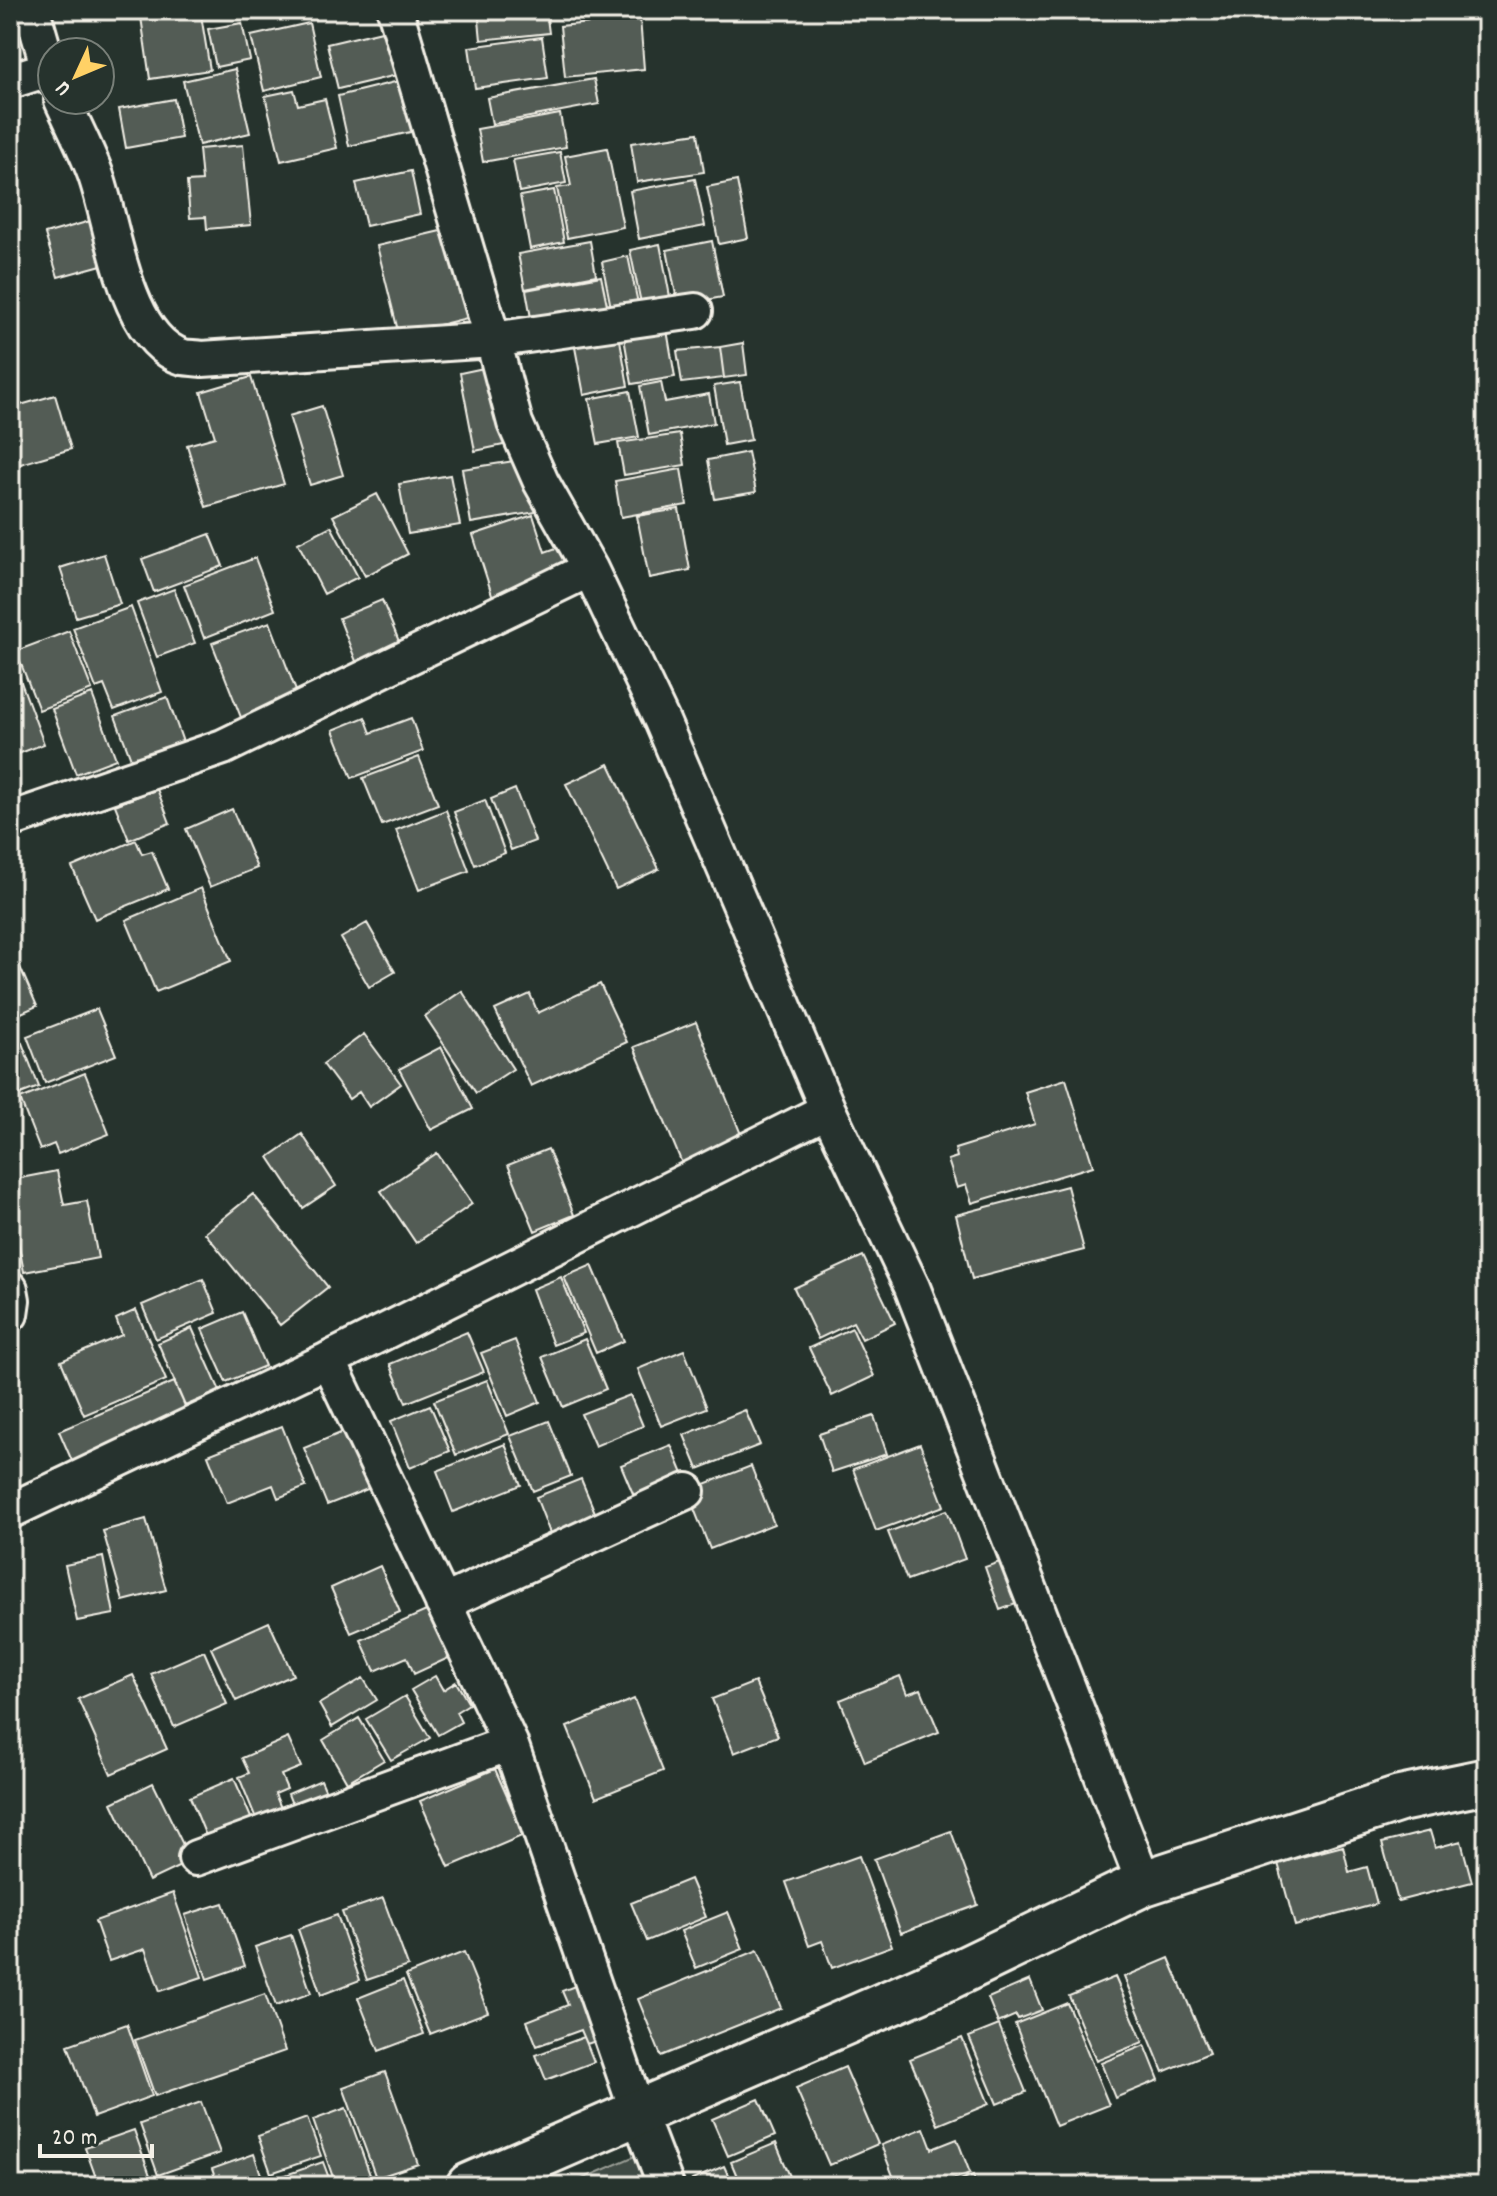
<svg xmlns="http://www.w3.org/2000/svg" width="1497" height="2196" font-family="Dekko,sans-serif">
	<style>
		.green { fill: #414b45; stroke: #9a9e96; stroke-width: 2 }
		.building { fill: #525c55; stroke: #f4f1e8; stroke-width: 2 }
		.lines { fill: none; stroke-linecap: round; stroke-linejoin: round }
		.minor-casing { stroke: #f4f1e8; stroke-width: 40 }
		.tertiary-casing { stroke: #f4f1e8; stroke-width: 50 }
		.minor { stroke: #26332d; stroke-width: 34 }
		.tertiary { stroke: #26332d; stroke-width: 44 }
	</style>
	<rect width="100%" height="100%" fill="#26332d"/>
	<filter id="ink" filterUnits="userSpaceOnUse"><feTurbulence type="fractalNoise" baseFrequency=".0125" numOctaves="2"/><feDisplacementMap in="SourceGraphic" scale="16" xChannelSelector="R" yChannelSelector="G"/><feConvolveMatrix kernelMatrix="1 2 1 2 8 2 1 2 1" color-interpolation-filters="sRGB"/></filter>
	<g filter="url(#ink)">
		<path class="green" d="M 644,2152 L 657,2186 L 566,2186 Z"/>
		<path class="building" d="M 140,10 L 214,10 L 214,13 L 201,15 L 210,70 L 150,79 Z
			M 237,10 L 276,10 L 277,12 L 238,17 Z
			M 478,10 L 546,10 L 549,33 L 481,40 Z
			M 640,18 L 644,69 L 565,77 L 560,26 Z
			M 242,23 L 250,60 L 216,67 L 208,29 Z
			M 309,23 L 321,77 L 264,91 L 251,36 Z
			M 386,30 L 397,75 L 338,89 L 327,44 Z
			M 542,37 L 548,78 L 475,88 L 469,47 Z
			M 235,69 L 250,133 L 199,145 L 183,81 Z
			M 594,79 L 599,104 L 492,124 L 487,98 Z
			M 403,80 L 415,131 L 349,146 L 338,96 Z
			M 294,90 L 298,105 L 325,99 L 337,148 L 281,161 L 265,96 Z
			M 174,99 L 181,138 L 126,148 L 119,109 Z
			M 560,114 L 566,147 L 483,162 L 477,129 Z
			M 698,133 L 704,172 L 637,182 L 631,143 Z
			M 243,145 L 251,225 L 207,229 L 206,217 L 190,218 L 187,182 L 202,181 L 199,149 Z
			M 607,148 L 623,227 L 567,238 L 557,188 L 571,186 L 565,156 Z
			M 560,152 L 566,183 L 519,192 L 513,160 Z
			M 411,171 L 420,214 L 366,226 L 356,183 Z
			M 695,179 L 705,226 L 639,239 L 630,191 Z
			M 737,181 L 748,238 L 719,244 L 707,187 Z
			M 554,190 L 564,242 L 530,249 L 520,196 Z
			M 104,217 L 116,261 L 58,277 L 45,234 Z
			M 449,229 L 471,317 L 399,335 L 377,246 Z
			M 590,241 L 596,275 L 525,289 L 518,254 Z
			M 712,241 L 723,297 L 678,305 L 667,250 Z
			M 660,244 L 672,307 L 643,313 L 630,250 Z
			M 628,256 L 640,313 L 613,318 L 602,262 Z
			M 601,276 L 609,314 L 533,329 L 526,290 Z
			M 666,324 L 675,377 L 632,384 L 623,332 Z
			M 619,334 L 628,386 L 584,395 L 574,342 Z
			M 743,343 L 747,375 L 724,378 L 720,347 Z
			M 720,347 L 724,378 L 682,383 L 677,351 Z
			M 498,365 L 513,443 L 475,451 L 460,373 Z
			M 251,377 L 284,484 L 206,507 L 187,445 L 215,437 L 201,392 Z
			M 661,382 L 665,402 L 709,394 L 714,423 L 649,435 L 640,386 Z
			M 740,382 L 751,440 L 724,445 L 714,386 Z
			M 630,391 L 639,437 L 598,444 L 589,399 Z
			M 55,395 L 71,449 L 17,465 L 10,441 L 10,408 Z
			M 322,406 L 343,475 L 310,485 L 289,416 Z
			M 680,434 L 685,465 L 624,475 L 618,443 Z
			M 748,452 L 756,492 L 715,499 L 708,460 Z
			M 527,459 L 536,512 L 471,523 L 462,469 Z
			M 681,469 L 687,505 L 621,517 L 615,481 Z
			M 450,475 L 460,525 L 408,534 L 399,484 Z
			M 377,494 L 408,554 L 365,576 L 333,516 Z
			M 679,509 L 690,570 L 649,578 L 637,516 Z
			M 533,515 L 545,552 L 559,547 L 568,575 L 495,604 L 473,535 Z
			M 331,526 L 358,577 L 324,594 L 298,543 Z
			M 210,534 L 223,566 L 154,592 L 142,559 Z
			M 104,554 L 120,604 L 76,617 L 60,568 Z
			M 255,558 L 275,610 L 204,638 L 184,585 Z
			M 174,589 L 195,643 L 157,657 L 137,603 Z
			M 382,600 L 405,656 L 361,674 L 339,618 Z
			M 131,607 L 162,692 L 114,710 L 104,685 L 96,688 L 73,628 Z
			M 270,622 L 299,699 L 242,720 L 212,643 Z
			M 69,631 L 92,690 L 39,710 L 16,651 Z
			M 15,666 L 44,744 L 10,757 L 10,668 Z
			M 92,694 L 116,759 L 76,774 L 52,709 Z
			M 167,697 L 184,745 L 133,764 L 115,716 Z
			M 365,717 L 371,733 L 411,718 L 423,751 L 352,778 L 333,730 Z
			M 419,757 L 438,804 L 382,825 L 363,778 Z
			M 609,764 L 659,869 L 616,889 L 566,784 Z
			M 157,789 L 170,823 L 129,840 L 115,805 Z
			M 515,789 L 535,841 L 511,850 L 491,799 Z
			M 485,800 L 505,853 L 475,865 L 454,812 Z
			M 232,809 L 257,868 L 210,887 L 186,829 Z
			M 446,810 L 469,871 L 419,890 L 396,830 Z
			M 136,840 L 142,854 L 152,851 L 168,889 L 95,919 L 72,867 Z
			M 201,888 L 231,961 L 156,992 L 126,920 Z
			M 367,923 L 395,972 L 369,987 L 341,938 Z
			M 13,951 L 37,1006 L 10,1018 L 10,953 Z
			M 600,984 L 627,1042 L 531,1086 L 495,1010 L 530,994 L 538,1013 Z
			M 462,991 L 513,1069 L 476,1093 L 425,1016 Z
			M 97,1009 L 116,1055 L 45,1083 L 27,1036 Z
			M 696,1022 L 744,1142 L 683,1166 L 634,1047 Z
			M 364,1034 L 401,1084 L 369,1107 L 359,1092 L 349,1099 L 323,1064 Z
			M 22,1043 L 39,1087 L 10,1098 L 10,1047 Z
			M 441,1047 L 473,1109 L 431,1130 L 399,1069 Z
			M 85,1073 L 109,1134 L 58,1154 L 54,1144 L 40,1150 L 20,1099 Z
			M 1066,1079 L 1093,1166 L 972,1203 L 966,1185 L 957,1188 L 948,1160 L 957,1157 L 955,1149 L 1035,1124 L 1025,1092 Z
			M 302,1134 L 336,1186 L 303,1208 L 269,1157 Z
			M 548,1149 L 574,1215 L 535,1231 L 508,1165 Z
			M 437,1153 L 472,1204 L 416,1243 L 381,1191 Z
			M 57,1171 L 64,1205 L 87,1201 L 98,1258 L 24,1272 L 10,1200 L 10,1180 Z
			M 1067,1186 L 1084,1250 L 972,1279 L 956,1215 Z
			M 253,1194 L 328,1287 L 280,1325 L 205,1233 Z
			M 863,1256 L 895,1323 L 862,1339 L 853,1322 L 818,1339 L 794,1288 Z
			M 592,1265 L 624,1341 L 596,1353 L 564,1277 Z
			M 561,1277 L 584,1333 L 553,1345 L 532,1289 Z
			M 203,1279 L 217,1313 L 156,1339 L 142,1305 Z
			M 136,1310 L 166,1380 L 84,1415 L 61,1361 L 122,1335 L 116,1319 Z
			M 242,1312 L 265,1366 L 226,1382 L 202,1329 Z
			M 192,1328 L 220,1391 L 185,1406 L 158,1343 Z
			M 852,1328 L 874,1376 L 832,1396 L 809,1348 Z
			M 467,1332 L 484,1372 L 406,1403 L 390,1364 Z
			M 585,1339 L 606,1389 L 563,1407 L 542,1357 Z
			M 515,1340 L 540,1402 L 507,1416 L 481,1353 Z
			M 684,1350 L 707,1408 L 661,1426 L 638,1369 Z
			M 487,1380 L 509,1434 L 456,1455 L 434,1401 Z
			M 174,1382 L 191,1419 L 75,1468 L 59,1431 Z
			M 630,1395 L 643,1426 L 595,1446 L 581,1414 Z
			M 430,1405 L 450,1451 L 410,1468 L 391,1421 Z
			M 745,1410 L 760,1445 L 698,1469 L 684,1435 Z
			M 874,1416 L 887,1454 L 832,1472 L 819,1434 Z
			M 549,1421 L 571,1476 L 533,1491 L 510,1436 Z
			M 282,1426 L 306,1487 L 278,1498 L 273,1485 L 227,1503 L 208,1455 Z
			M 355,1427 L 378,1485 L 327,1505 L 304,1448 Z
			M 505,1444 L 521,1485 L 453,1512 L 437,1471 Z
			M 920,1444 L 944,1506 L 876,1531 L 853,1469 Z
			M 671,1445 L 686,1481 L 636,1501 L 621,1465 Z
			M 751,1466 L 774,1524 L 710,1549 L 687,1491 Z
			M 581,1479 L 599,1522 L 553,1541 L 536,1497 Z
			M 947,1510 L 965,1559 L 907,1580 L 888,1532 Z
			M 146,1519 L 166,1590 L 123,1601 L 103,1531 Z
			M 103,1557 L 114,1614 L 77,1621 L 65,1565 Z
			M 1014,1557 L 1029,1599 L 1000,1610 L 985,1567 Z
			M 380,1566 L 400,1612 L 351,1633 L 331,1588 Z
			M 435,1607 L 457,1654 L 414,1674 L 407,1657 L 375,1671 L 361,1640 Z
			M 269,1622 L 293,1675 L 236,1701 L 211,1648 Z
			M 204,1651 L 227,1704 L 174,1727 L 151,1674 Z
			M 133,1675 L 167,1749 L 111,1774 L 78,1699 Z
			M 435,1676 L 443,1690 L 456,1682 L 469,1704 L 456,1712 L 461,1722 L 438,1735 L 411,1690 Z
			M 900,1676 L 907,1694 L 921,1689 L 939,1732 L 865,1762 L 840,1700 Z
			M 363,1678 L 377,1700 L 332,1727 L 319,1704 Z
			M 755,1682 L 778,1736 L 734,1753 L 712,1699 Z
			M 405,1696 L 430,1738 L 391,1760 L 366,1719 Z
			M 634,1699 L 663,1771 L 596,1798 L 567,1727 Z
			M 359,1718 L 384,1760 L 347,1782 L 323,1740 Z
			M 288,1738 L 301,1767 L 281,1775 L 287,1789 L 275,1794 L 284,1815 L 259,1826 L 239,1777 L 249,1773 L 242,1758 Z
			M 495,1769 L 524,1835 L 449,1867 L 420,1801 Z
			M 234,1778 L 255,1827 L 210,1846 L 190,1797 Z
			M 321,1780 L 331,1803 L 297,1817 L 288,1794 Z
			M 153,1783 L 191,1861 L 149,1881 L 112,1803 Z
			M 951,1831 L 978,1905 L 901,1933 L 874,1859 Z
			M 1430,1831 L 1435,1848 L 1461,1841 L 1472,1882 L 1398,1901 L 1382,1843 Z
			M 1343,1846 L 1349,1872 L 1367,1867 L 1377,1904 L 1295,1926 L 1278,1863 Z
			M 859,1856 L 892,1946 L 832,1968 L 822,1941 L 809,1946 L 786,1882 Z
			M 690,1879 L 706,1917 L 647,1941 L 631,1903 Z
			M 173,1893 L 202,1977 L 160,1991 L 145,1949 L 109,1961 L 95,1921 Z
			M 383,1898 L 408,1966 L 367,1980 L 342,1912 Z
			M 223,1903 L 245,1966 L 207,1979 L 185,1915 Z
			M 728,1912 L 743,1949 L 696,1968 L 681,1931 Z
			M 337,1915 L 360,1980 L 321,1995 L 298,1929 Z
			M 291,1935 L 311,1993 L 276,2006 L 255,1947 Z
			M 758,1950 L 781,2008 L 661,2056 L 638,1999 Z
			M 464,1952 L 488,2012 L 430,2034 L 406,1975 Z
			M 1169,1958 L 1209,2053 L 1163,2072 L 1124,1977 Z
			M 1115,1977 L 1143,2042 L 1096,2061 L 1069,1996 Z
			M 403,1980 L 424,2034 L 379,2051 L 358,1998 Z
			M 1030,1980 L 1042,2010 L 1018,2019 L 1016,2015 L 998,2023 L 988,1998 Z
			M 585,1982 L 607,2037 L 587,2044 L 581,2030 L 537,2046 L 527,2021 L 568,2005 L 562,1991 Z
			M 265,1994 L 285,2051 L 155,2096 L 135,2040 Z
			M 1067,2003 L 1109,2105 L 1056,2126 L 1015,2024 Z
			M 127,2024 L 152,2096 L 94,2117 L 68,2045 Z
			M 999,2025 L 1026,2092 L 997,2104 L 969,2037 Z
			M 584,2037 L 594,2062 L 546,2080 L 536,2055 Z
			M 962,2038 L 989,2104 L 938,2125 L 910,2059 Z
			M 1145,2045 L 1159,2080 L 1115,2098 L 1101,2063 Z
			M 845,2067 L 878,2144 L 829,2165 L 796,2088 Z
			M 385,2072 L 418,2164 L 376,2178 L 343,2087 Z
			M 759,2099 L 775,2136 L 728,2156 L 712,2119 Z
			M 201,2102 L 220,2153 L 158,2175 L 140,2124 Z
			M 346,2108 L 374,2186 L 336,2186 L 313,2120 Z
			M 307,2118 L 321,2156 L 271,2173 L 258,2136 Z
			M 924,2128 L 932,2149 L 957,2139 L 970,2173 L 935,2186 L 897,2186 L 881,2145 Z
			M 134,2130 L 152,2181 L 136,2186 L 99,2186 L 85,2147 Z
			M 776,2143 L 794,2186 L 741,2186 L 731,2162 Z
			M 254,2154 L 265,2186 L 218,2186 L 212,2169 Z
			M 323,2162 L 332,2186 L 273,2186 L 271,2180 Z
			M 724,2166 L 733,2186 L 695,2186 L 692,2180 Z
			M 973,2175 L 977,2186 L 945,2186 Z"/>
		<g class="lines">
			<defs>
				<path id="minor" d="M 32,10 L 52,79
					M 395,10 L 493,340 L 515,423 L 541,482 L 590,569 L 662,721 L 828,1110 L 912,1287 L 1144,1883
					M 10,81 L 48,69
					M 62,100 C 73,124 86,149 95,173 C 114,225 124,338 183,357 C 189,358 196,358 202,359 L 493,340 L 695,311
					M 10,820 L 223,747 L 590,569
					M 10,1289 L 12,1300 L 10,1314
					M 10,1511 L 328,1360
					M 443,1603 L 687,1491
					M 196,1858 L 510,1743
					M 666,2186 L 638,2113 L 510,1743 L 328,1360 L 828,1110"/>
				<path id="tertiary" d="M 469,2186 L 949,1977 L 1144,1883 L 1400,1799 L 1487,1781"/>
			</defs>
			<use href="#minor" class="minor-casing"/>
			<use href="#tertiary" class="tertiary-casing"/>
			<use href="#minor" class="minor"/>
			<use href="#tertiary" class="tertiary"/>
		</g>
	</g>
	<rect width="1497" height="2196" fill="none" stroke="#26332d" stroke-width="40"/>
	<rect x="20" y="20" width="1457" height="2156" fill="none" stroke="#f4f1e8" stroke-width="3" filter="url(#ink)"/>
	<g transform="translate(76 76) rotate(226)"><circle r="38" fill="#26332d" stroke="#787f78" stroke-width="2"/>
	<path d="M0-6L14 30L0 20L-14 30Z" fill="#ffd166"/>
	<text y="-12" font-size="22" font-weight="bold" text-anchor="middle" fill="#f4f1e8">U</text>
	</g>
	<path d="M40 2144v12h112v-12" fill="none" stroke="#f4f1e8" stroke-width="4"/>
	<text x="52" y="2144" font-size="24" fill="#f4f1e8" stroke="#26332d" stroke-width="6" paint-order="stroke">20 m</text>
</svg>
